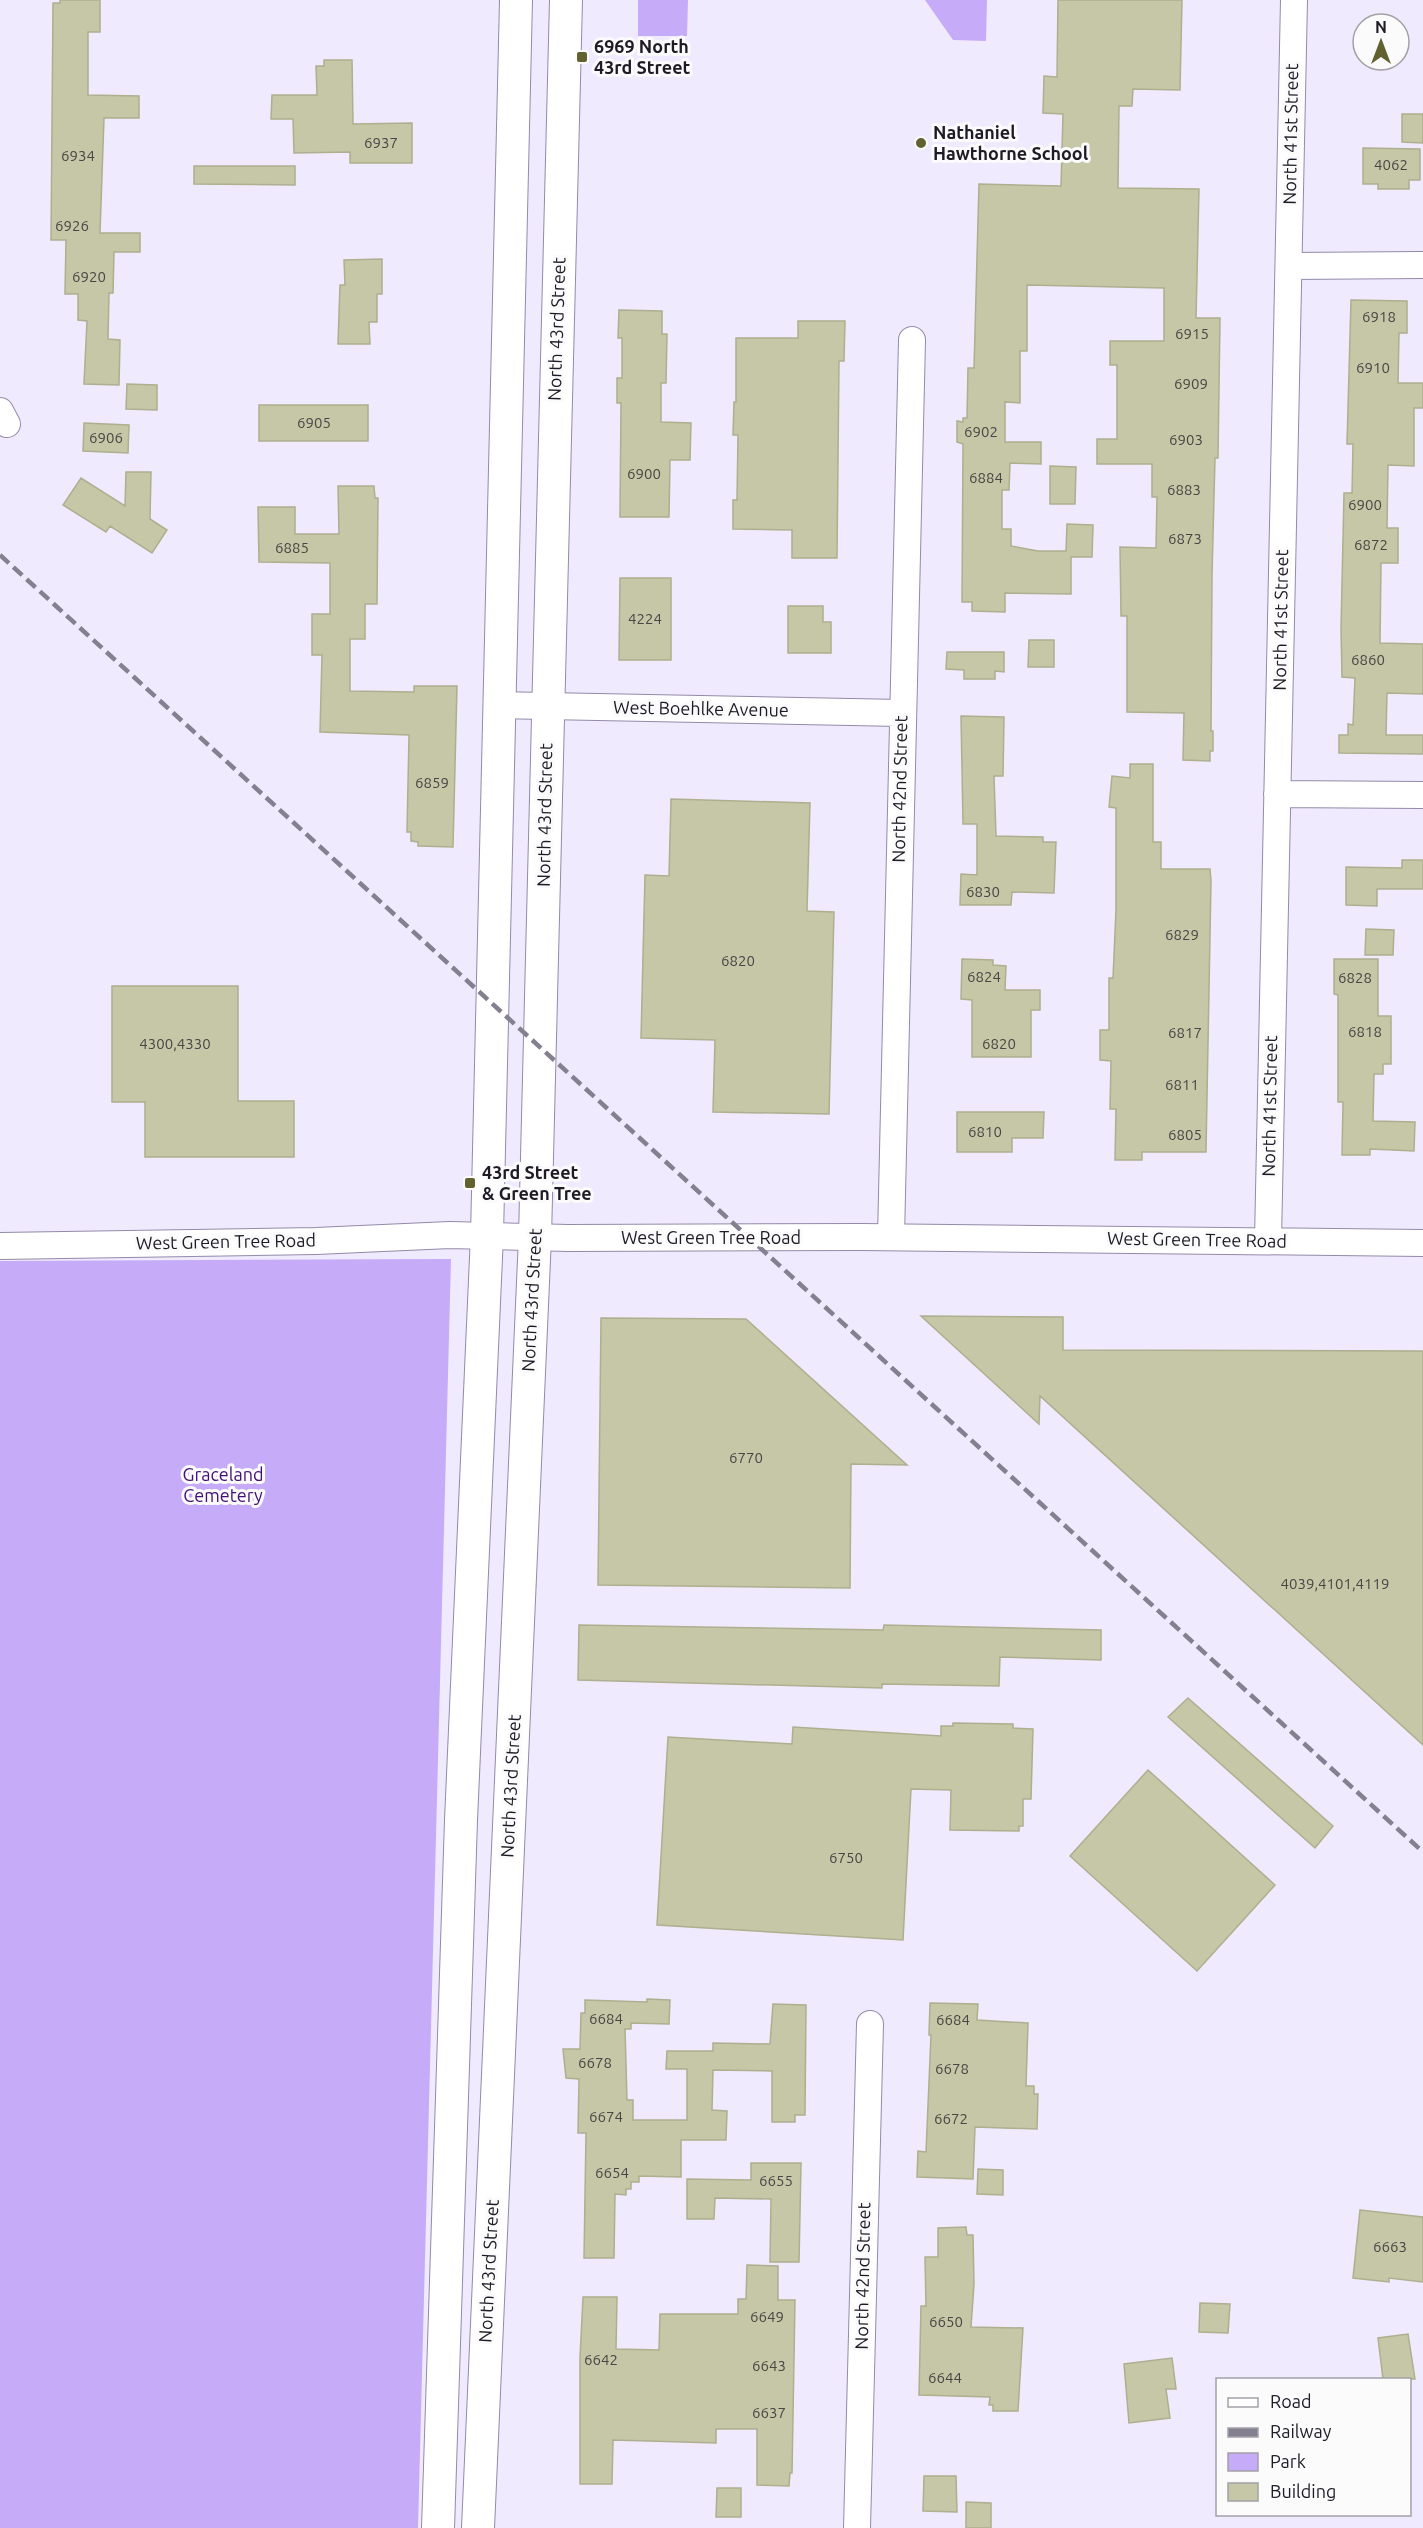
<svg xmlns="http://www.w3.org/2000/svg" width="1423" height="2528" font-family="Ubuntu,sans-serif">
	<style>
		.green { fill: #c5abf8 }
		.building { fill: #c5c7a6; stroke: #adaf8e; stroke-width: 1.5 }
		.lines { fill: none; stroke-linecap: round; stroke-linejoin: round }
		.minor-casing { stroke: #938aa8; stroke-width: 28 }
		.major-casing { stroke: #938aa8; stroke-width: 34 }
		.minor { stroke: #fff; stroke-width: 26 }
		.major { stroke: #fff; stroke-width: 32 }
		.rail { stroke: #858090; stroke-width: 4.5; stroke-dasharray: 12 6; stroke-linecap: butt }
		.poi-dot { fill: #616230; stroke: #fbfbfb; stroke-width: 2 }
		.labels { text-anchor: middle; stroke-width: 6; stroke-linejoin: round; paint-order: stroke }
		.number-label { font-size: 15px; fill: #484646 }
		.poi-label { font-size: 18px; font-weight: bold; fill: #1f1b26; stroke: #fbfbfb; text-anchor: start }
		.street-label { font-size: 18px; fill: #1f1b26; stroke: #fbfbfb }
		.park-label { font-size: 18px; fill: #411075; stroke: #fbfbfb }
	</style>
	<rect width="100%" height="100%" fill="#f0eafe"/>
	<path class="green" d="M 638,0 L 688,0 L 687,36 L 638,36 Z
		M 925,0 L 987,0 L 986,41 L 953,40 Z
		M 451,1259 L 418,2528 L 0,2528 L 0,1261 Z"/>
	<path class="building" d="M 60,0 L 100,0 L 100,32 L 88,32 L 88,95 L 139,96 L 139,118 L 104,118 L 100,233 L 140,233 L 140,252 L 114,252 L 113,293 L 109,293 L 108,339 L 120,340 L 119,385 L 84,384 L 87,321 L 78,320 L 78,294 L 65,294 L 66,240 L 51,240 L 53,3 L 60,3 Z
		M 1058,0 L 1182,0 L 1180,90 L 1133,89 L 1132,106 L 1119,106 L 1118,188 L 1199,189 L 1196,318 L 1220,318 L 1218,458 L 1215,458 L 1212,575 L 1211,731 L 1213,731 L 1213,751 L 1210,751 L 1210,761 L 1183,760 L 1184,713 L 1127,712 L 1127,616 L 1121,616 L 1120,547 L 1156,548 L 1157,497 L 1152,497 L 1152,464 L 1097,464 L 1097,439 L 1117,439 L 1117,365 L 1110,365 L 1110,341 L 1164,341 L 1164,288 L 1027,285 L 1027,351 L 1020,351 L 1020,403 L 1005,402 L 1005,442 L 1041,442 L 1041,464 L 1010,463 L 1009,490 L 1002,490 L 1002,529 L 1011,529 L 1011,546 L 1038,551 L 1066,551 L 1067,524 L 1093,525 L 1092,557 L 1071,557 L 1071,594 L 1005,593 L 1005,612 L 972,611 L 972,602 L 962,602 L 963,444 L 957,442 L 957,421 L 963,422 L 963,418 L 967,418 L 968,368 L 974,368 L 979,184 L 1061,186 L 1063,114 L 1043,113 L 1044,76 L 1057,77 Z
		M 324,60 L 352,60 L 353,124 L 412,123 L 412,163 L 350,163 L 350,152 L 294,153 L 293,119 L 271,119 L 272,95 L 317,95 L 316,66 L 324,66 Z
		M 1402,114 L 1423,114 L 1423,143 L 1402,142 Z
		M 1363,148 L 1420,149 L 1420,180 L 1409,180 L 1409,189 L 1378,189 L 1378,184 L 1363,184 Z
		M 194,166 L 295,166 L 295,185 L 194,184 Z
		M 382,259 L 382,294 L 377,294 L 377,322 L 369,322 L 370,344 L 338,344 L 340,285 L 345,285 L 344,260 Z
		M 1351,300 L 1407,301 L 1407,333 L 1399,333 L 1398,383 L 1423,383 L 1423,408 L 1414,408 L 1414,466 L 1388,465 L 1387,528 L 1398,528 L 1398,563 L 1381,563 L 1380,643 L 1423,644 L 1423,694 L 1387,693 L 1386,735 L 1423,735 L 1423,754 L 1339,753 L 1339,735 L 1348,735 L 1348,724 L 1353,725 L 1355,678 L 1342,677 L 1341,629 L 1344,493 L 1352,493 L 1353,444 L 1347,444 Z
		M 619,310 L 662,311 L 662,334 L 667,334 L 666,383 L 661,383 L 661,422 L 691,423 L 690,460 L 670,460 L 669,517 L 620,517 L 621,403 L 617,403 L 617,378 L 622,378 L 622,338 L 618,338 Z
		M 798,321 L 845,321 L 844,361 L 839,361 L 837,558 L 792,558 L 792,530 L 733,529 L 733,500 L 737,500 L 738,435 L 733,435 L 734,402 L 736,402 L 736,338 L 798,338 Z
		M 127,384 L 157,385 L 157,410 L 126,409 Z
		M 259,405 L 368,405 L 368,441 L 259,441 Z
		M 84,423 L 129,425 L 128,453 L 83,451 Z
		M 1050,466 L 1076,467 L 1075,504 L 1050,504 Z
		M 126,472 L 151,472 L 150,519 L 167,530 L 152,553 L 110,526 L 106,532 L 63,505 L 81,478 L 125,506 Z
		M 338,486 L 374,486 L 375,498 L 378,498 L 377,604 L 365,604 L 365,639 L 350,639 L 350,691 L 414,692 L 414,686 L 457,686 L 453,847 L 418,846 L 418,842 L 411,841 L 411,832 L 407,832 L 409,735 L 320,732 L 322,655 L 312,655 L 312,614 L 330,614 L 330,563 L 259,562 L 258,507 L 295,507 L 295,534 L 339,534 Z
		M 620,578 L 671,578 L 671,660 L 619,660 Z
		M 788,606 L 823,606 L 823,622 L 831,622 L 831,653 L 788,653 Z
		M 1029,640 L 1054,640 L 1054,667 L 1028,667 Z
		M 947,652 L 1004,652 L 1004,672 L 995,671 L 995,679 L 964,679 L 964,670 L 946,669 Z
		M 961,716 L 1004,717 L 1003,776 L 994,776 L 996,836 L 1043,837 L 1043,842 L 1056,842 L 1054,893 L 1012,892 L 1011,905 L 960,905 L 961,874 L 977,875 L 977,824 L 963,824 Z
		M 1130,764 L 1153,764 L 1153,842 L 1161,842 L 1161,869 L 1210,869 L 1211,881 L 1206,1152 L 1142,1152 L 1142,1160 L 1115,1160 L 1116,1109 L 1110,1109 L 1111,1061 L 1100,1060 L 1100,1030 L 1109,1030 L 1109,978 L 1113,978 L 1116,910 L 1116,808 L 1109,807 L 1112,776 L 1130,778 Z
		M 671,799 L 810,803 L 807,911 L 834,912 L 829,1114 L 713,1112 L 715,1040 L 641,1038 L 645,875 L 669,876 Z
		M 1402,860 L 1423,860 L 1423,889 L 1377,889 L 1377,906 L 1346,905 L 1346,867 L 1402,868 Z
		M 1366,929 L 1394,930 L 1393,955 L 1365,955 Z
		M 962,959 L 993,960 L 993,965 L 1006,966 L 1005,990 L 1040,990 L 1040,1010 L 1031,1010 L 1031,1057 L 972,1057 L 972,1000 L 961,999 Z
		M 1334,959 L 1378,959 L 1378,1016 L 1391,1016 L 1391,1064 L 1383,1064 L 1383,1074 L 1374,1074 L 1373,1121 L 1415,1122 L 1414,1151 L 1370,1149 L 1370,1155 L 1342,1155 L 1343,1102 L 1338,1102 L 1338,995 L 1334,994 Z
		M 112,986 L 238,986 L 238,1101 L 294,1101 L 294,1157 L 145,1157 L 145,1102 L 112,1102 Z
		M 957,1112 L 1044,1112 L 1043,1138 L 1012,1138 L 1012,1152 L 957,1152 Z
		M 921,1316 L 1063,1317 L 1063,1350 L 1423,1351 L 1423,1745 L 1040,1396 L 1039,1424 Z
		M 601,1318 L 746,1319 L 907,1465 L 851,1464 L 850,1588 L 598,1585 Z
		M 579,1625 L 883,1630 L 884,1625 L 1101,1630 L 1101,1660 L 1000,1657 L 999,1686 L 882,1684 L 882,1688 L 578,1680 Z
		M 1188,1698 L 1333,1826 L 1315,1848 L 1168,1717 Z
		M 953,1723 L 1013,1724 L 1013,1728 L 1033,1729 L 1031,1799 L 1023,1799 L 1023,1826 L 1019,1826 L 1019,1831 L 950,1830 L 951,1790 L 911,1789 L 903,1940 L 657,1925 L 668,1737 L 792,1744 L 793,1727 L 941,1736 L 941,1726 L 953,1726 Z
		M 1148,1770 L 1275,1885 L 1197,1971 L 1070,1856 Z
		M 647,1999 L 670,2000 L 669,2024 L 631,2023 L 631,2029 L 625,2029 L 627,2100 L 633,2100 L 633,2120 L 687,2120 L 687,2069 L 666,2069 L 667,2051 L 713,2051 L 713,2043 L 770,2044 L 773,2004 L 806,2005 L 805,2115 L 795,2115 L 795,2122 L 772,2122 L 772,2071 L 713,2070 L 712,2110 L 727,2111 L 726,2140 L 681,2140 L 681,2177 L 639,2176 L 639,2182 L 631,2182 L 631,2189 L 626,2189 L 626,2195 L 615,2194 L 614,2258 L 584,2258 L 586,2133 L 578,2133 L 579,2079 L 566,2078 L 563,2049 L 580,2049 L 581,2013 L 585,2013 L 585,2000 L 647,2002 Z
		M 930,2003 L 978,2004 L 977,2020 L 1028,2023 L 1026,2086 L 1034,2086 L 1034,2094 L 1038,2094 L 1037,2129 L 975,2127 L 973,2179 L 917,2177 L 918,2151 L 926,2152 L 931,2035 L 929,2035 Z
		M 751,2163 L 801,2163 L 799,2262 L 770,2262 L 771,2199 L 715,2198 L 714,2219 L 687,2219 L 687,2179 L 751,2180 Z
		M 978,2169 L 1003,2170 L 1003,2195 L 977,2194 Z
		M 1360,2210 L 1423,2217 L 1423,2282 L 1389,2278 L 1389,2282 L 1353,2278 Z
		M 966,2227 L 967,2235 L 973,2235 L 974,2284 L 971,2327 L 1023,2328 L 1018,2411 L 993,2411 L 993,2405 L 989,2405 L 990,2397 L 919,2395 L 921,2306 L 926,2306 L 925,2257 L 938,2257 L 938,2228 Z
		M 747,2265 L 778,2266 L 778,2300 L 795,2300 L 792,2473 L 790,2473 L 789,2486 L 757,2485 L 757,2429 L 716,2429 L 716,2443 L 613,2440 L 612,2484 L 580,2484 L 580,2358 L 583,2297 L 617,2297 L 616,2349 L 659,2350 L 660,2314 L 738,2314 L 738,2299 L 746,2299 Z
		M 1200,2303 L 1230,2304 L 1228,2333 L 1199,2332 Z
		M 1408,2334 L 1415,2379 L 1383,2379 L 1378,2338 Z
		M 1172,2358 L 1176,2389 L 1166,2389 L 1170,2418 L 1129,2423 L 1124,2364 Z
		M 924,2476 L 956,2476 L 957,2512 L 923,2511 Z
		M 717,2488 L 741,2488 L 741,2517 L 716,2517 Z
		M 966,2502 L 991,2503 L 991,2528 L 966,2528 Z"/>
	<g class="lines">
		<defs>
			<path id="minor" d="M 1289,266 L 1423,265
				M 0,411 L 7,424
				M 501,705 L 901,713
				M 1277,794 L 1423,795
				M 891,1237 L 912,340
				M 1268,1240 L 1294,0
				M 0,1246 L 316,1241 L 450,1235 L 568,1238 L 861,1237 L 1423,1243
				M 857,2528 L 870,2024"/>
			<path id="major" d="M 438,2528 L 461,1820 L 487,1235 L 516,0
				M 478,2528 L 535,1237 L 566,0"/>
		</defs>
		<use href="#minor" class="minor-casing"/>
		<use href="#major" class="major-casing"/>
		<use href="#minor" class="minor"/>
		<use href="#major" class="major"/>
		<path class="rail" d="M 0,555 L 1423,1852"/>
	</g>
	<g class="poi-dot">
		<rect x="576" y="51" width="12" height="12" rx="3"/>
		<circle cx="921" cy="143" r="6"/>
		<rect x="464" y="1177" width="12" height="12" rx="3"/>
	</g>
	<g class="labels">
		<g class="number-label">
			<text x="381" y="148">6937</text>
			<text x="78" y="161">6934</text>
			<text x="1391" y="170">4062</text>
			<text x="72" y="231">6926</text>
			<text x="89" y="282">6920</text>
			<text x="1379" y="322">6918</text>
			<text x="1192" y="339">6915</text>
			<text x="1373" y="373">6910</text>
			<text x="1191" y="389">6909</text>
			<text x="314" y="428">6905</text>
			<text x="981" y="437">6902</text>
			<text x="106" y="443">6906</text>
			<text x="1186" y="445">6903</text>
			<text x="644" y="479">6900</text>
			<text x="986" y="483">6884</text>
			<text x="1184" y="495">6883</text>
			<text x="1365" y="510">6900</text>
			<text x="1185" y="544">6873</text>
			<text x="1371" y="550">6872</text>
			<text x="292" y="553">6885</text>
			<text x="645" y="624">4224</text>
			<text x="1368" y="665">6860</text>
			<text x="432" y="788">6859</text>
			<text x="983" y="897">6830</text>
			<text x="1182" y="940">6829</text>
			<text x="738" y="966">6820</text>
			<text x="984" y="982">6824</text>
			<text x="1355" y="983">6828</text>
			<text x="1365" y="1037">6818</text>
			<text x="1185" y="1038">6817</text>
			<text x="175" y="1049">4300,4330</text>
			<text x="999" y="1049">6820</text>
			<text x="1182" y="1090">6811</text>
			<text x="985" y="1137">6810</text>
			<text x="1185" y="1140">6805</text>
			<text x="746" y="1463">6770</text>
			<text x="1335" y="1589">4039,4101,4119</text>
			<text x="846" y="1863">6750</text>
			<text x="606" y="2024">6684</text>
			<text x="953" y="2025">6684</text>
			<text x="595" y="2068">6678</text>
			<text x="952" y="2074">6678</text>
			<text x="606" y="2122">6674</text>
			<text x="951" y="2124">6672</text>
			<text x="612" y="2178">6654</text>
			<text x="776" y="2186">6655</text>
			<text x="1390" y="2252">6663</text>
			<text x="767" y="2322">6649</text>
			<text x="946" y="2327">6650</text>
			<text x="601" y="2365">6642</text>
			<text x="769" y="2371">6643</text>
			<text x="945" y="2383">6644</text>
			<text x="769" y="2418">6637</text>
		</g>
		<g class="poi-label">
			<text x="594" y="53">6969 North<tspan x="594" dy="21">43rd Street</tspan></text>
			<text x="933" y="139">Nathaniel<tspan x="933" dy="21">Hawthorne School</tspan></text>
			<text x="482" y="1179">43rd Street<tspan x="482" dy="21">&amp; Green Tree</tspan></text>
		</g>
		<g class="street-label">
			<text transform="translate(1291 134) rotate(-89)" y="6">North 41st Street</text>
			<text transform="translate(557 329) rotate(-88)" y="6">North 43rd Street</text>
			<text transform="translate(1281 620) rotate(-89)" y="6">North 41st Street</text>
			<text transform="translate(701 709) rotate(1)" y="6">West Boehlke Avenue</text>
			<text transform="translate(900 789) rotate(-89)" y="6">North 42nd Street</text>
			<text transform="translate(545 815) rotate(-89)" y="6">North 43rd Street</text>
			<text transform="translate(1270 1106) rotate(-89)" y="6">North 41st Street</text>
			<text x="711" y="1244">West Green Tree Road</text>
			<text transform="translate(1197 1240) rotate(1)" y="6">West Green Tree Road</text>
			<text transform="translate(226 1242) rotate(-1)" y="6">West Green Tree Road</text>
			<text transform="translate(532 1300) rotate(-87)" y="6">North 43rd Street</text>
			<text transform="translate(511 1786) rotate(-87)" y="6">North 43rd Street</text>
			<text transform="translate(489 2271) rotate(-87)" y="6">North 43rd Street</text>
			<text transform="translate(863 2276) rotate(-89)" y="6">North 42nd Street</text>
		</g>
		<g class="park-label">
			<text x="223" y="1481">Graceland<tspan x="223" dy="21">Cemetery</tspan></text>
		</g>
	</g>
	<rect x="1216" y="2378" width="195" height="138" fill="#fbfbfb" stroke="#a3a1a6" stroke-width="1.5"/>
	<rect x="1228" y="2398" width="30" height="9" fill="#ffffff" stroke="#a3a1a6" stroke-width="1.5"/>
	<text x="1270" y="2408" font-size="18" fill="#1f1b26">Road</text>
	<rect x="1228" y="2428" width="30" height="9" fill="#858090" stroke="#a3a1a6" stroke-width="1.5"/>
	<text x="1270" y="2438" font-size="18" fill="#1f1b26">Railway</text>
	<rect x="1228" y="2453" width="30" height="18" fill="#c5abf8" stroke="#a3a1a6" stroke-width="1.5"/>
	<text x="1270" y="2468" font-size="18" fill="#1f1b26">Park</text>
	<rect x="1228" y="2483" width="30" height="18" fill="#c5c7a6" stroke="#a3a1a6" stroke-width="1.5"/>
	<text x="1270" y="2498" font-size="18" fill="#1f1b26">Building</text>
	<g transform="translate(1381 42)"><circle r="28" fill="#fbfbfb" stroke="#a3a1a6" stroke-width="1.5"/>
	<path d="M0-4.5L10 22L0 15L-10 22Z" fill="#616230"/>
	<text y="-9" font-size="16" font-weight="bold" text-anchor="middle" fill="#1f1b26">N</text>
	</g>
</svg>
